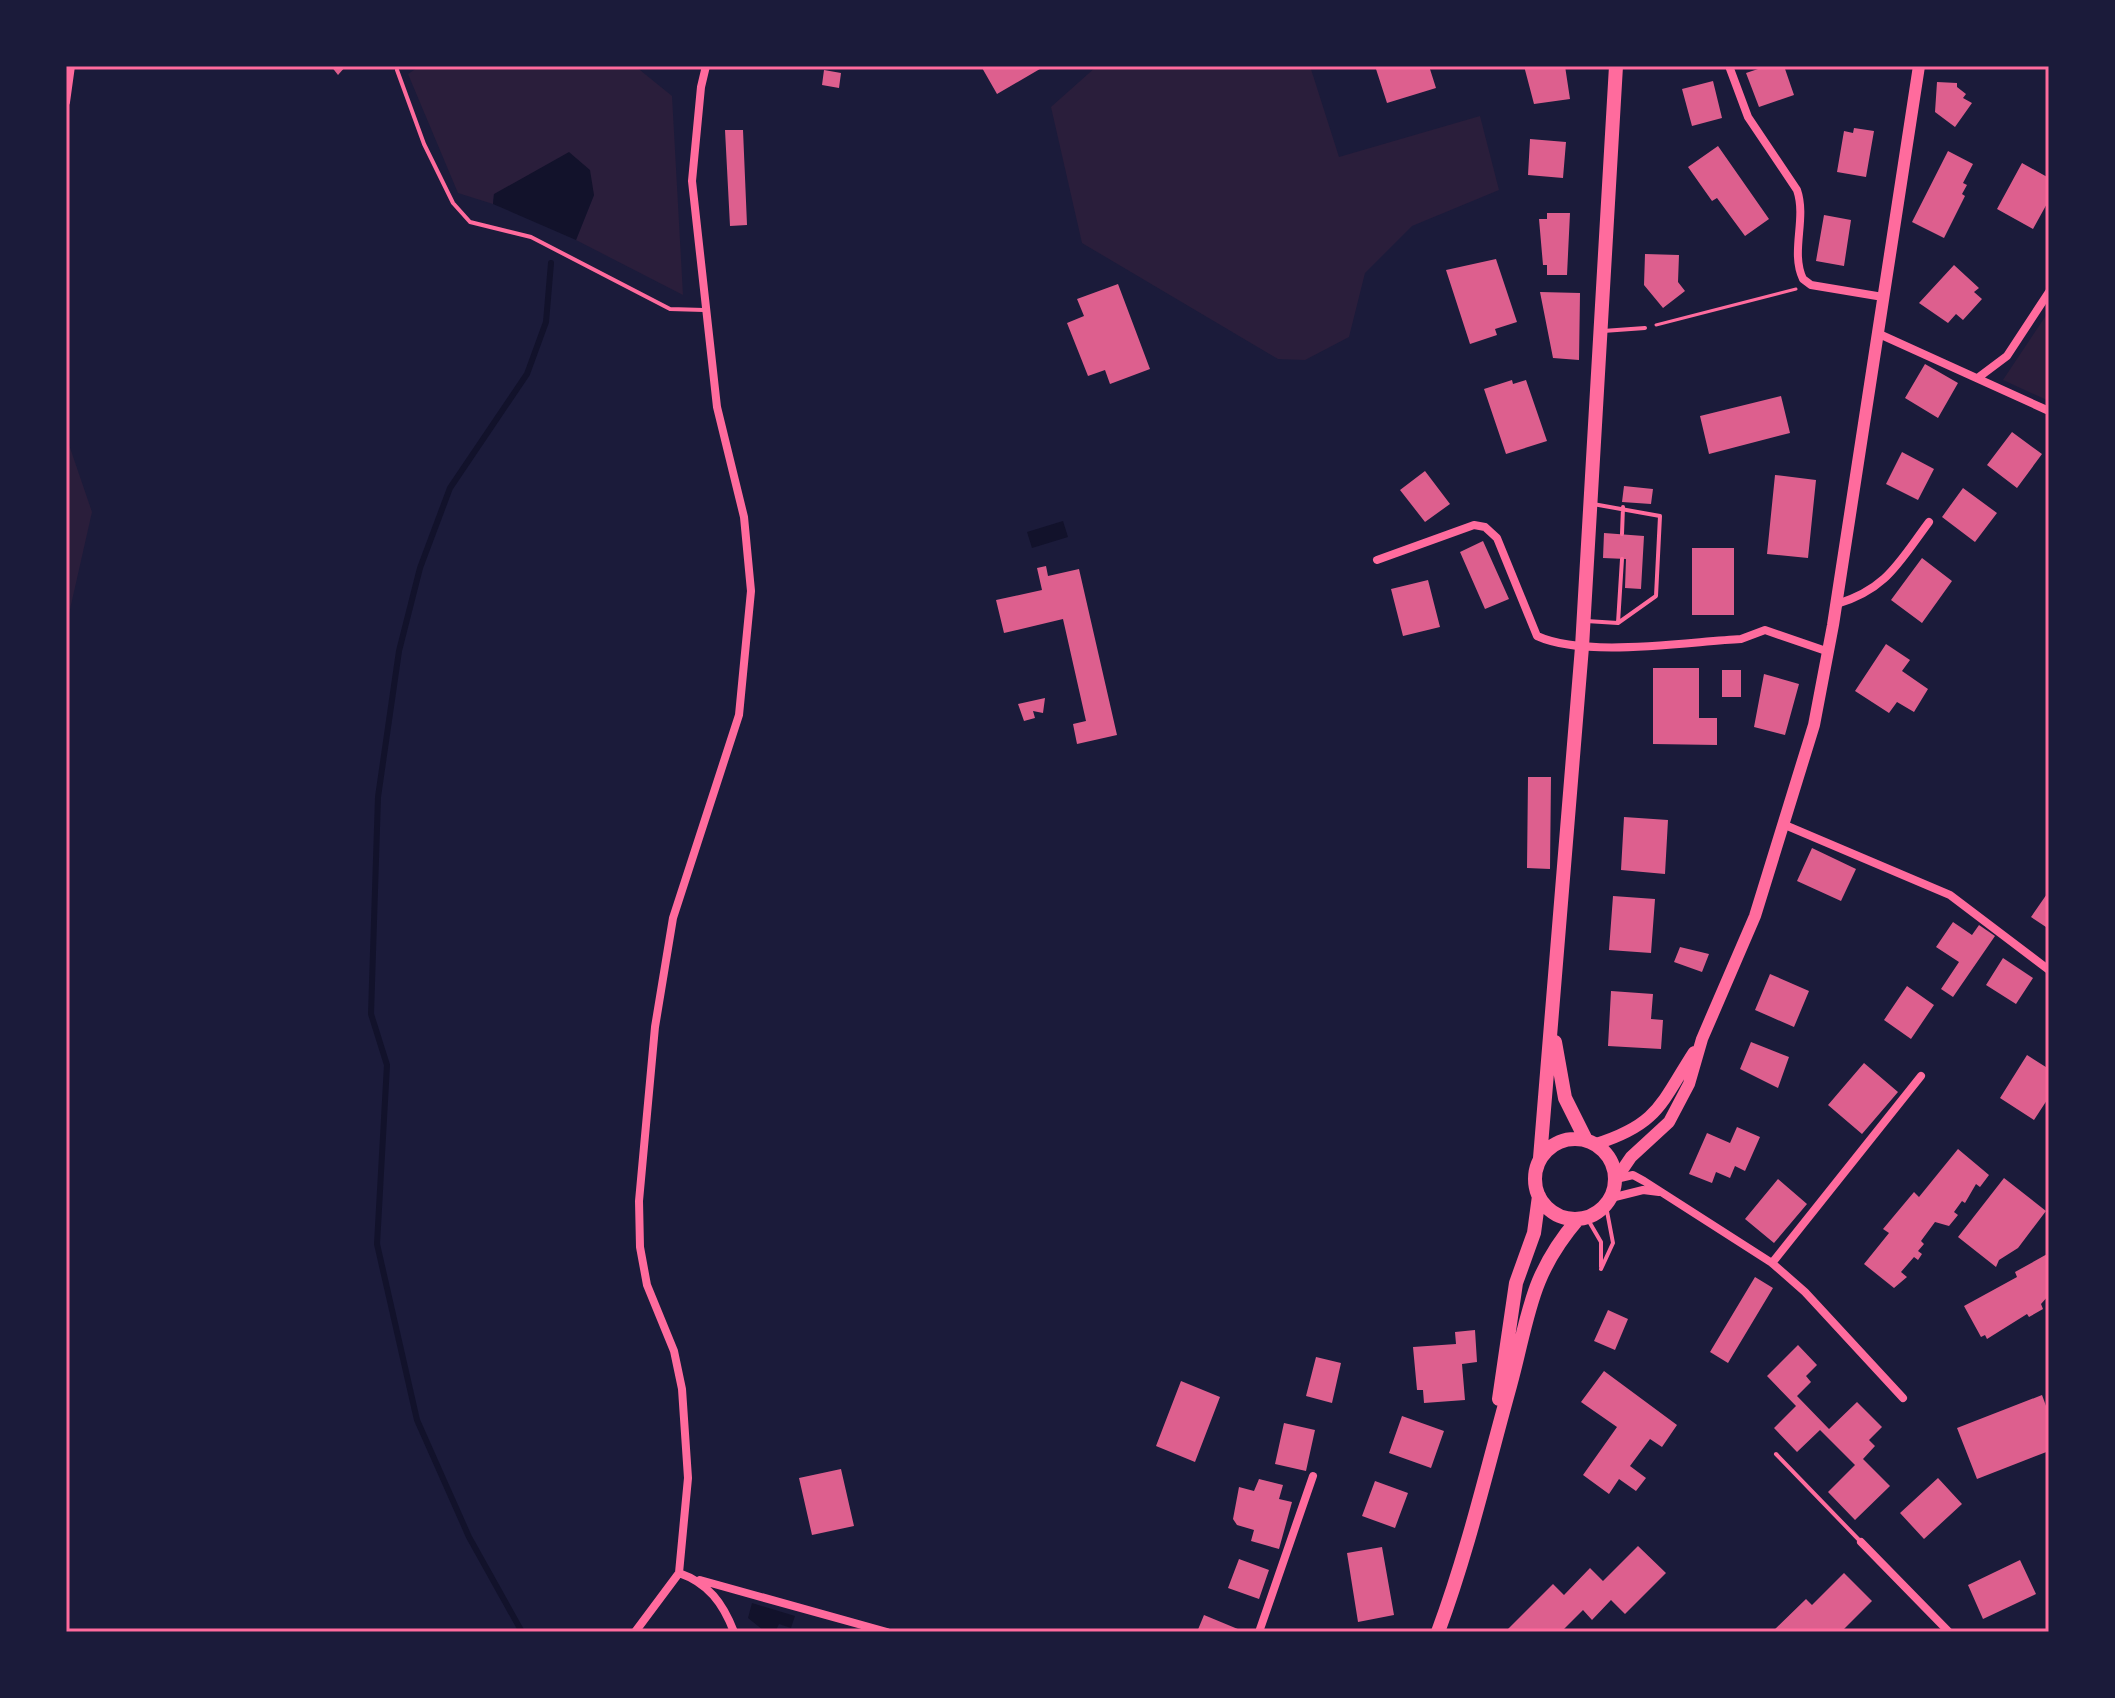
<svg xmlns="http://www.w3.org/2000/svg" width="2115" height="1698" font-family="Jost,sans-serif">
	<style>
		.green { fill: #2a1e3b }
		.water { fill: #12122b }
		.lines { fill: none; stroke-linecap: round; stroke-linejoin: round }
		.stream { stroke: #12122b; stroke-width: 6 }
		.building { fill: #dd5f8e }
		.path { stroke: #ff6b9d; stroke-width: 3 }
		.service { stroke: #ff6b9d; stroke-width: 4 }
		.minor { stroke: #ff6b9d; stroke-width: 8 }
		.secondary { stroke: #ff6b9d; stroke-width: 12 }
		.primary { stroke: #ff6b9d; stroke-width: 14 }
		.neatline { fill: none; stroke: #ff6b9d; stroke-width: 3 }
	</style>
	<rect width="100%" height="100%" fill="#1b1b3a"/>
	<path class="green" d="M 420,66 L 635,66 L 672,96 L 683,295 L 576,240 L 594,195 L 494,194 L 493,204 L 458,193 L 408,74 Z
		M 1097,66 L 1310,66 L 1339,157 L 1480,116 L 1499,190 L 1412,226 L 1365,273 L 1349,337 L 1305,360 L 1278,359 L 1082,243 L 1051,107 Z
		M 2049,311 L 2049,401 L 2003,380 Z
		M 66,436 L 92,512 L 66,627 Z"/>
	<path class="water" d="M 569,152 L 590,170 L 594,195 L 576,240 L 493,204 L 494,194 Z
		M 1063,521 L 1068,537 L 1032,548 L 1027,532 Z
		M 752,1603 L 795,1616 L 791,1628 L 779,1624 L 776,1630 L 763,1630 L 748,1618 Z"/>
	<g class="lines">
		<path class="stream" d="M 522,1632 L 469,1537 L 417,1420 L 377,1244 L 387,1065 L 371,1014 L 378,797 L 399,651 L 420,568 L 450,488 L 527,374 L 546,322 L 551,263"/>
	</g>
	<path class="building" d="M 331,66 L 346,66 L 338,75 Z
		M 981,66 L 1045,66 L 997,94 Z
		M 1385,66 L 1429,66 L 1436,88 L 1387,103 L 1376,69 Z
		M 1524,66 L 1565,66 L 1570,99 L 1534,104 Z
		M 1767,66 L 1784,66 L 1794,95 L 1759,107 L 1746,73 Z
		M 824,70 L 841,73 L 839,88 L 822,85 Z
		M 1713,81 L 1722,118 L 1692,126 L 1682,89 Z
		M 1937,82 L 1957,83 L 1957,87 L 1966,94 L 1963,98 L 1972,103 L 1955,127 L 1935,112 Z
		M 1854,128 L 1874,131 L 1866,177 L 1837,172 L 1844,131 L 1853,133 Z
		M 725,130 L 743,130 L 747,225 L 730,226 Z
		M 1530,139 L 1566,142 L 1563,178 L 1528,175 Z
		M 1718,146 L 1769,219 L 1745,236 L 1717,198 L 1712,201 L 1688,167 Z
		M 1948,151 L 1973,164 L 1963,183 L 1967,185 L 1962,194 L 1965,196 L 1944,238 L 1912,222 Z
		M 2022,163 L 2049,178 L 2049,200 L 2033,229 L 1997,209 Z
		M 1547,213 L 1570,213 L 1567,275 L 1547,275 L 1547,265 L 1543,265 L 1539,219 L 1547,219 Z
		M 1824,215 L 1851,220 L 1844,266 L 1816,261 Z
		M 1645,254 L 1679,255 L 1678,282 L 1685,291 L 1663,308 L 1644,285 Z
		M 1496,259 L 1517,322 L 1495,329 L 1497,335 L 1470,344 L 1446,270 Z
		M 1954,265 L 1979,288 L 1974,292 L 1982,299 L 1963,320 L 1956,314 L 1948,323 L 1919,303 Z
		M 1118,284 L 1150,369 L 1110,384 L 1105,370 L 1088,376 L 1067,323 L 1084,316 L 1077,299 Z
		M 1540,292 L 1580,293 L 1579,360 L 1553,358 Z
		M 1925,364 L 1958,383 L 1938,418 L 1905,398 Z
		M 1512,380 L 1513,384 L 1526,380 L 1547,441 L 1506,454 L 1484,389 Z
		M 1781,396 L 1790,433 L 1709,454 L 1700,416 Z
		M 2012,432 L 2042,454 L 2017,488 L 1987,465 Z
		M 1902,452 L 1934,469 L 1918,500 L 1886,484 Z
		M 1425,471 L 1450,504 L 1425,522 L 1400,490 Z
		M 1775,475 L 1816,480 L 1808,558 L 1767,554 Z
		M 1624,486 L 1653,489 L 1651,504 L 1622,502 Z
		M 1963,488 L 1997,513 L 1975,542 L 1942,517 Z
		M 1604,533 L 1644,536 L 1641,589 L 1625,588 L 1626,559 L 1603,558 Z
		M 1483,541 L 1509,599 L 1485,609 L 1460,552 Z
		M 1692,548 L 1734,548 L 1734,615 L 1692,615 Z
		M 1922,558 L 1952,581 L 1922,623 L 1891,600 Z
		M 1046,566 L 1048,576 L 1079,569 L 1117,735 L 1077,744 L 1073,724 L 1086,721 L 1063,619 L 1004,633 L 996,600 L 1042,590 L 1037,568 Z
		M 1428,580 L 1440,627 L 1403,636 L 1391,589 Z
		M 1886,644 L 1910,660 L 1902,671 L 1928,689 L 1914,712 L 1897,702 L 1889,713 L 1855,691 Z
		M 1653,668 L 1699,668 L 1699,718 L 1717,718 L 1717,745 L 1653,744 Z
		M 1722,670 L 1741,670 L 1741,697 L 1722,697 Z
		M 1764,674 L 1799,684 L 1785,735 L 1754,727 Z
		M 1045,698 L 1043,713 L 1033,711 L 1035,718 L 1024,721 L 1018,704 Z
		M 1528,777 L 1551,777 L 1550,869 L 1527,868 Z
		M 1624,817 L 1668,820 L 1665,874 L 1621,870 Z
		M 1812,848 L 1856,869 L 1841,901 L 1797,881 Z
		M 2049,891 L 2049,929 L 2031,917 Z
		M 1613,896 L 1655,899 L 1651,953 L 1609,950 Z
		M 1953,922 L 1972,935 L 1979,925 L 1995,936 L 1953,997 L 1941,989 L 1959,962 L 1936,947 Z
		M 1680,947 L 1709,954 L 1702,972 L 1674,962 Z
		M 2003,958 L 2033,978 L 2016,1004 L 1986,985 Z
		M 1770,974 L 1809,991 L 1794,1027 L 1755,1010 Z
		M 1907,986 L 1934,1005 L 1911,1039 L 1884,1020 Z
		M 1611,991 L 1653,994 L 1651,1019 L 1663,1020 L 1661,1049 L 1608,1046 Z
		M 1751,1042 L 1789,1057 L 1778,1088 L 1740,1069 Z
		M 2027,1055 L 2049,1069 L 2049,1097 L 2034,1120 L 2000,1098 Z
		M 1864,1063 L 1898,1092 L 1862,1134 L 1828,1105 Z
		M 1737,1127 L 1760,1137 L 1745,1171 L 1735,1166 L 1730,1178 L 1716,1172 L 1712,1183 L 1689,1174 L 1707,1133 L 1730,1143 Z
		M 1958,1149 L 1989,1175 L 1980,1187 L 1976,1184 L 1965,1203 L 1962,1201 L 1954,1212 L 1958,1215 L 1949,1226 L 1935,1222 L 1921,1241 L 1924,1244 L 1918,1251 L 1922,1254 L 1918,1260 L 1914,1257 L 1901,1272 L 1907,1277 L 1894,1288 L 1864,1264 L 1889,1233 L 1883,1229 L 1914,1192 L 1919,1197 Z
		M 2004,1178 L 2046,1211 L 2018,1248 L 1999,1260 L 1996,1267 L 1958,1237 Z
		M 1778,1179 L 1807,1204 L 1774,1243 L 1745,1219 Z
		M 2049,1253 L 2049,1295 L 2041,1304 L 2043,1309 L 2029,1317 L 2027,1314 L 1987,1339 L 1985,1335 L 1981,1337 L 1964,1306 L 2017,1277 L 2015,1272 Z
		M 1755,1277 L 1773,1288 L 1728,1363 L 1710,1352 Z
		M 1608,1310 L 1628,1319 L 1615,1350 L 1594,1341 Z
		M 1475,1330 L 1477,1362 L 1462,1364 L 1465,1400 L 1424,1403 L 1423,1390 L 1417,1390 L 1413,1347 L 1456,1344 L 1455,1332 Z
		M 1798,1345 L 1817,1365 L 1806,1376 L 1811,1382 L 1797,1396 L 1829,1429 L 1857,1402 L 1882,1427 L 1869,1440 L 1875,1446 L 1863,1459 L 1890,1486 L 1855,1520 L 1828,1492 L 1855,1465 L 1820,1430 L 1797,1452 L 1774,1428 L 1796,1406 L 1767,1376 Z
		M 1316,1357 L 1341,1363 L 1332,1403 L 1306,1396 Z
		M 1604,1371 L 1677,1425 L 1662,1447 L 1650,1439 L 1630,1466 L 1646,1478 L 1636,1491 L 1619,1479 L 1609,1494 L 1583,1475 L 1617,1427 L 1581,1402 Z
		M 1181,1381 L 1220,1397 L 1195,1462 L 1156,1446 Z
		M 2042,1395 L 2049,1414 L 2049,1451 L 1977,1479 L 1957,1428 Z
		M 1402,1416 L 1444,1431 L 1431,1468 L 1389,1453 Z
		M 1284,1423 L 1315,1430 L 1306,1471 L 1275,1464 Z
		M 841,1469 L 854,1526 L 812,1535 L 799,1478 Z
		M 1938,1478 L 1962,1504 L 1924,1539 L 1900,1513 Z
		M 1259,1479 L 1283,1485 L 1279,1499 L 1292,1502 L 1279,1549 L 1251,1541 L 1254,1530 L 1237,1525 L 1233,1519 L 1239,1487 L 1254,1491 Z
		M 1375,1481 L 1408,1493 L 1395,1528 L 1362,1516 Z
		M 1638,1546 L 1666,1573 L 1625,1614 L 1611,1600 L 1592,1620 L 1583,1610 L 1561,1632 L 1505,1632 L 1553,1584 L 1564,1595 L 1590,1568 L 1603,1581 Z
		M 1382,1547 L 1394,1615 L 1358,1622 L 1347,1553 Z
		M 1239,1559 L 1269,1570 L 1259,1599 L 1228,1588 Z
		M 2020,1560 L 2036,1594 L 1983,1619 L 1968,1585 Z
		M 1844,1573 L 1872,1601 L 1841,1632 L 1772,1632 L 1806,1599 L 1812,1605 Z
		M 1204,1615 L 1245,1632 L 1197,1632 Z"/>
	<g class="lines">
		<path class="path" d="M 1656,325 L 1796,289"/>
		<path class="service" d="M 397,70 L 424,144 L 453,203 L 470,222 L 531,237 L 670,309 L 704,310
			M 1603,331 L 1645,328
			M 1622,534 L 1623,507
			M 1586,621 L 1618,623 L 1656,596 L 1660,516 L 1593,504
			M 1618,623 L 1622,559
			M 1587,1218 L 1601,1242 L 1601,1267
			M 1601,1269 L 1613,1243 L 1606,1206
			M 1776,1454 L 1861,1542"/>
		<path class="minor" d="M 1729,66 L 1748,117 L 1797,190 C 1807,219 1790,252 1803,279 L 1811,285 L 1883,297
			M 66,102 L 71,66
			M 1877,333 L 2049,411
			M 1979,377 L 2007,356 L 2049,292
			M 1377,560 L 1474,525 L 1485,527 L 1497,538 L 1537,636 C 1585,658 1685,642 1741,639 L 1765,630 L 1829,652
			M 1837,604 C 1887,589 1899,562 1929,522
			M 1785,825 L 1950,895 L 2049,970
			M 1616,1179 L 1633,1175 L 1644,1181 L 1772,1263 L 1805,1292 L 1903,1398
			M 1611,1198 L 1643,1190 L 1659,1192
			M 1772,1263 L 1921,1076
			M 1861,1542 L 1949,1632
			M 679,1573 C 708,1583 723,1603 734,1632
			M 700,1580 L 887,1632
			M 635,1632 L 679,1573 L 688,1478 L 682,1389 L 674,1351 L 647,1285 L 640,1247 L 639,1201 L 655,1027 L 673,918 L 739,715 L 751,591 L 744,517 L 717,407 L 692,181 L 701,87 L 706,66
			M 1259,1632 L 1313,1476"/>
		<path class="secondary" d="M 1596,1144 C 1659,1124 1661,1103 1694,1052
			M 1616,1179 L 1631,1157 L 1669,1122 L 1689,1084 L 1702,1039 L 1755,916 L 1814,725 L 1833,625 L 1919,66"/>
		<path class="primary" d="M 1555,1042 L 1565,1098 L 1586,1140
			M1535 1179a40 40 0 1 1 80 0a40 40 0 1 1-80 0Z
			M 1540,1158 L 1582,647 L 1616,66
			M 1499,1399 L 1516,1283 L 1534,1233 L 1539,1196
			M 1438,1632 C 1468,1551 1487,1469 1510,1386 C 1529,1316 1529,1276 1578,1219"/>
	</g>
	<rect width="2115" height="1698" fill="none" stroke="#1b1b3a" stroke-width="136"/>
	<rect x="68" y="68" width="1979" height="1562" class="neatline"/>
</svg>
